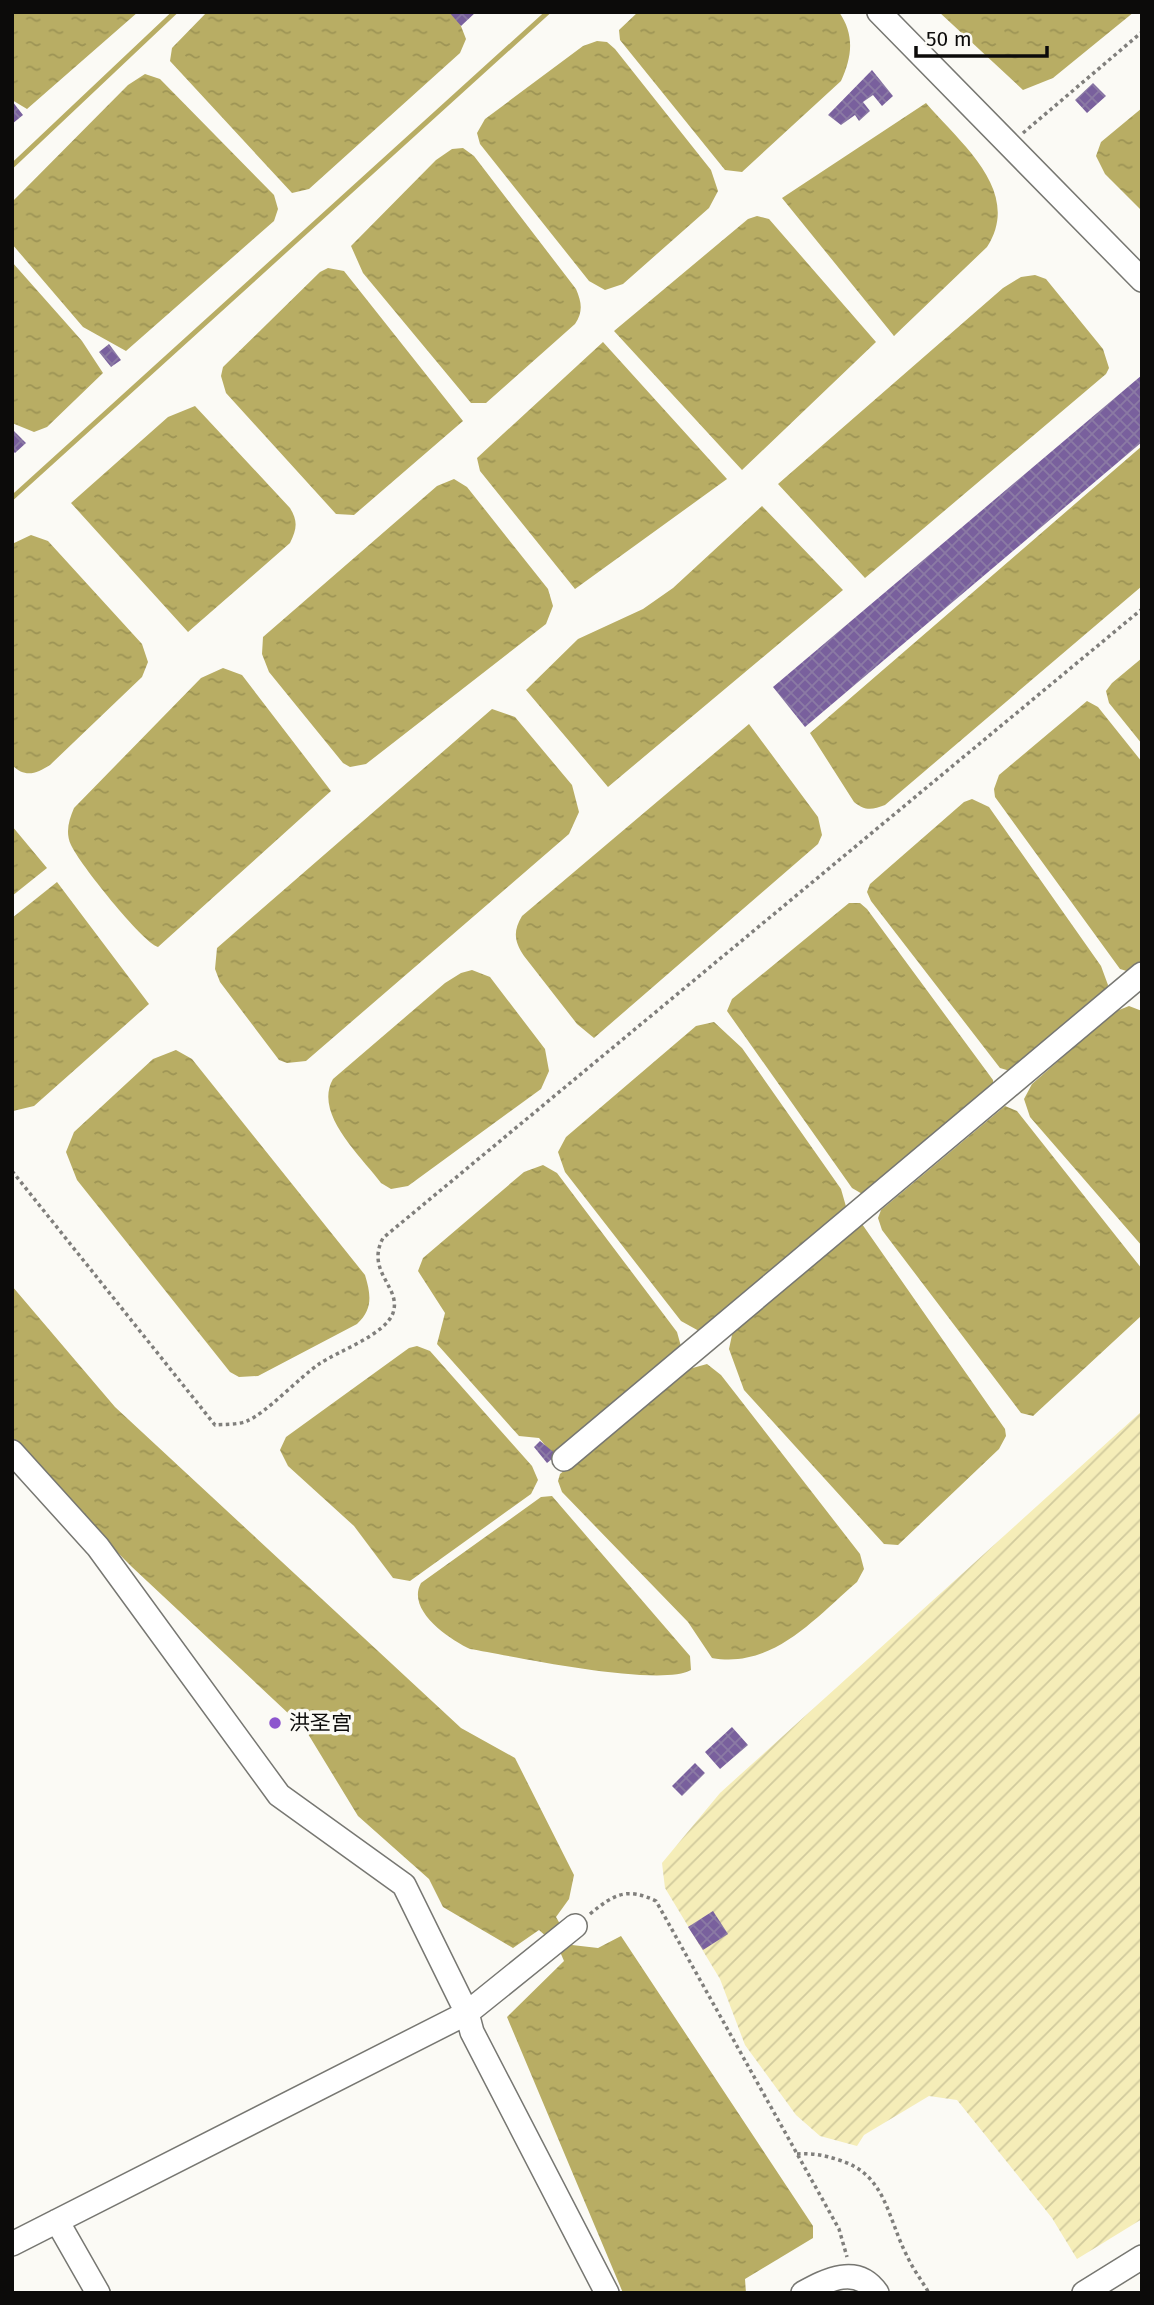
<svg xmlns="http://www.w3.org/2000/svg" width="1154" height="2305" font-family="'Fira Sans','Noto Sans SC',sans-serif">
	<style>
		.garden { fill: url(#garden-furrows) }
		.water { fill: url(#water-ripples) }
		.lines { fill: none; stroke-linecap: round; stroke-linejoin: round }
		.stream { stroke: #b8ad64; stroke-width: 5 }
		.building { fill: url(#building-cross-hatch) }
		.minor-casing { stroke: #777772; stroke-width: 26 }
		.path { stroke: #807f7c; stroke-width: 3.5; stroke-dasharray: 3.5 3.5; stroke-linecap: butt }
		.minor { stroke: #fff; stroke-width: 23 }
		.poi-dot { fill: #8d56ce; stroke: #fbfaf5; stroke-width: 2.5 }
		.labels { text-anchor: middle; stroke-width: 7; stroke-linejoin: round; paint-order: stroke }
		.poi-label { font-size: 21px; fill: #0c0b0a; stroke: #fbfaf5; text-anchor: start }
	</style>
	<defs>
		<pattern id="garden-furrows" width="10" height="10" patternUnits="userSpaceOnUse" patternTransform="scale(1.75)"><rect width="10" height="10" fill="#f5edb8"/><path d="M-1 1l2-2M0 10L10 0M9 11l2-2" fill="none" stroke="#d1ca9d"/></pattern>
		<pattern id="water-ripples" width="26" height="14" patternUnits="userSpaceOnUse" patternTransform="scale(1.75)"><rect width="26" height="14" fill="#b8ad64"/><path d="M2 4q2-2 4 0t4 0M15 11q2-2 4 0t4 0" fill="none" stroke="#9d9455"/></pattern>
		<pattern id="building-cross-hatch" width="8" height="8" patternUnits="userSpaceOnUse" patternTransform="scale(1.75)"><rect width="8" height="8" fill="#79609d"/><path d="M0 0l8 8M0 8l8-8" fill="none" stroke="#8b7aa4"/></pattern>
	</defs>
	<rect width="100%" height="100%" fill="#fbfaf5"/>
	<path class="garden" d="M 1142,1411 L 1142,2219 L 1077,2259 L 1052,2218 L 957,2100 L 929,2096 L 864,2135 L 857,2146 L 820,2136 L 796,2115 L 745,2045 L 720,1979 L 665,1888 L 662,1863 L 720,1793 Z"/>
	<path class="water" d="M 12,12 L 138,12 L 27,109 L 12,100 Z
		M 207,12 L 450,12 L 459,21 L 466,39 L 460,53 L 309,189 L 292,193 L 170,61 L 172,48 Z
		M 638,12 L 839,12 C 855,35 852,57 841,81 L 742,172 L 725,170 L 620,40 L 619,30 Z
		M 939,12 L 1134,12 L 1053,78 L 1023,90 Z
		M 597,41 L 607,42 L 615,49 L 711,170 L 718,191 L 709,208 L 623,284 L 605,290 L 589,281 L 480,144 L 477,133 L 485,119 L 583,46 Z
		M 145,74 L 160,79 L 274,195 L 278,209 L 274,221 L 126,351 L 83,327 L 12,244 L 12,202 L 128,85 Z
		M 926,103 C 960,143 1023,191 987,247 L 894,336 L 782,198 Z
		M 1142,108 L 1142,211 L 1105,174 L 1096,156 L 1101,142 Z
		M 463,148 L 474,156 L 576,289 C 582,303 583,312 575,324 L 486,403 L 471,403 L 363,273 L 351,246 L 436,160 L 452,149 Z
		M 757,216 L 769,219 L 876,342 L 742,470 L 614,331 L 748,219 Z
		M 12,262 L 82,341 L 103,373 L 47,427 L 34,432 L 12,423 Z
		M 328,268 L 344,271 L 463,421 L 354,515 L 336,514 L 226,393 L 221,376 L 223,367 L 320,272 Z
		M 1035,275 L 1046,279 L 1103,349 L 1109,368 L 1106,374 L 865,578 L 778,484 L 1003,288 L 1021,277 Z
		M 603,342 L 727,479 L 575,589 L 480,471 L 477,458 Z
		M 195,406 L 290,508 C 298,521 297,529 290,543 L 188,632 L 71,503 L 168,417 Z
		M 1142,446 L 1142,586 L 885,805 C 872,810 865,811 854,802 L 810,733 Z
		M 454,479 L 467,487 L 548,589 L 553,606 L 546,624 L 366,764 L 350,767 L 343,763 L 269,672 L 262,654 L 263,637 L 437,486 Z
		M 762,506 L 843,590 L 608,787 L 526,690 L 578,639 L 643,609 L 673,588 Z
		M 31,535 L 48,541 L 142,644 L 148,662 L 142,677 L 50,765 C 36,774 25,778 12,765 L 12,544 Z
		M 1142,658 L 1142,744 L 1109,703 L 1106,691 L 1112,683 Z
		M 223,668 L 242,675 L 331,791 L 158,947 C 142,942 79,863 71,845 C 65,832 69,820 74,808 L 201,678 Z
		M 1087,701 L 1098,707 L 1142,762 L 1142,967 L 1130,972 L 1120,969 L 995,797 L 994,789 L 999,775 Z
		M 492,709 L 515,717 L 572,785 L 579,812 L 569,834 L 306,1061 L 287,1063 L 279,1060 L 220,982 L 215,969 L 217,948 Z
		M 749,724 L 818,817 L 822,835 L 818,844 L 594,1038 L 577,1024 L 524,956 C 514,941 513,931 522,916 Z
		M 972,799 L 989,807 L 1101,966 L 1108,985 L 1106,994 L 1010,1071 L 1000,1068 L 871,901 L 867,892 L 870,884 L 964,802 Z
		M 12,826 L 47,868 L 12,896 Z
		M 57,882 L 149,1004 L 34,1106 L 13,1111 L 12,918 Z
		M 849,903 L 860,903 L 867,909 L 993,1080 L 993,1086 L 864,1195 L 852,1188 L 727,1011 L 732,999 Z
		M 472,970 L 490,977 L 545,1049 L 549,1071 L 541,1089 L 408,1186 L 391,1189 L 381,1183 C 362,1157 313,1114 333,1079 L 445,983 L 461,973 Z
		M 1129,1006 L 1142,1011 L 1142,1246 L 1030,1117 L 1024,1099 L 1032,1084 L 1114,1012 Z
		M 714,1022 L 742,1048 L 841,1189 L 847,1210 L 699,1331 L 681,1321 L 565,1172 L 558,1152 L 566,1137 L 696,1026 Z
		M 176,1050 L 192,1059 L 365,1275 C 371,1295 373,1309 357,1324 L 258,1376 L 239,1377 L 230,1372 L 77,1180 L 66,1152 L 74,1132 L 153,1059 Z
		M 1005,1106 L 1017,1111 L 1142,1269 L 1140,1317 L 1033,1416 L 1021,1413 L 882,1230 L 878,1218 L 881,1210 Z
		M 543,1165 L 557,1173 L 677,1332 L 682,1350 L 553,1455 L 539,1438 L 519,1436 L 437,1344 L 445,1313 L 418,1271 L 423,1258 L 524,1172 Z
		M 862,1224 L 1005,1429 L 1006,1436 L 999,1449 L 898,1545 L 884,1544 L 744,1390 L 729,1349 L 732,1335 L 742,1322 Z
		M 12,1286 L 115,1407 L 461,1728 L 515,1758 L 574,1875 L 569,1899 L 556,1917 L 572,1945 L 598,1948 L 621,1936 L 813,2226 L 813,2238 L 745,2279 L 746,2293 L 623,2293 L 507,2017 L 564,1961 L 558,1947 L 539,1930 L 513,1948 L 443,1907 L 429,1879 L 358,1816 L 305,1729 L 132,1567 L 46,1481 L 12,1440 Z
		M 417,1346 L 430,1351 L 532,1466 L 538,1480 L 531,1494 L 410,1581 L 393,1578 L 354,1526 L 288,1466 L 280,1450 L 286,1437 L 409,1348 Z
		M 707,1364 L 721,1375 L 860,1554 L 864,1569 L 857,1582 C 815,1618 773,1669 712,1658 L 688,1622 L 562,1492 L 558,1481 L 560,1474 L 689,1369 Z
		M 552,1496 L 690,1656 L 691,1670 C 659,1688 512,1656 470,1649 C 449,1639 406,1610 421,1583 L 541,1497 Z"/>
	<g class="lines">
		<path class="stream" d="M 12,166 L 175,12
			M 12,498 L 548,12"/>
	</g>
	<path class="building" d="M 449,12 L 476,12 L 461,26 Z
		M 872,70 L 893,96 L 882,106 L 873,95 L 863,102 L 870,111 L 859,121 L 855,115 L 841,125 L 828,115 Z
		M 1093,83 L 1106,96 L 1087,113 L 1075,100 Z
		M 12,101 L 23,115 L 12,124 Z
		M 109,344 L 121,360 L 111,367 L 99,352 Z
		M 1142,375 L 1142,442 L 805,727 L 773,687 Z
		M 12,429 L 26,443 L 15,453 L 12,450 Z
		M 540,1441 L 557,1455 L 547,1463 L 534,1447 Z
		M 732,1727 L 748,1745 L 720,1769 L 705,1752 Z
		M 695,1763 L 705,1773 L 682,1796 L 672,1786 Z
		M 713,1911 L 728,1934 L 703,1950 L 688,1927 Z"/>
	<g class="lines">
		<defs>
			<path id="minor" d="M 879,12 L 1142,280
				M 12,1452 L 98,1547 L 279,1795 L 404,1885 L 467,2013 L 472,2032 L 607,2293
				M 564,1459 L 1142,974
				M 57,2221 L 98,2293
				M 12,2244 L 467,2013 L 575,1926
				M 803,2293 C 827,2280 857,2264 877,2293
				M 1084,2293 L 1142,2257"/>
		</defs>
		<use href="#minor" class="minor-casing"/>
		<path class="path" d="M 1023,133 L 1142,32
			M 12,1171 L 215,1425 C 224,1424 238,1425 247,1421 C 265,1414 300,1377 319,1364 C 338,1351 385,1335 393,1313 C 402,1287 365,1272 383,1238 L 1142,609
			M 590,1914 C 614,1894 627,1887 656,1901 L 839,2229 L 847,2257
			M 797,2154 C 812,2153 824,2155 839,2160 C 886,2174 887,2217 907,2256 C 913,2269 922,2281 929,2293"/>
		<use href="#minor" class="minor"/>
	</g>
	<circle class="poi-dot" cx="275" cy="1723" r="7"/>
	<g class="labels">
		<g class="poi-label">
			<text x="289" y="1730">洪圣宫</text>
		</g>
	</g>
	<rect width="1154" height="2305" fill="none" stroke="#0c0b0a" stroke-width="28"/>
	<path d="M916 46v10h131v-10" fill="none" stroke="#0c0b0a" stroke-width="3.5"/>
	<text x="926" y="46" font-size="21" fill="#0c0b0a" stroke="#fbfaf5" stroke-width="5" paint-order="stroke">50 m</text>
</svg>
